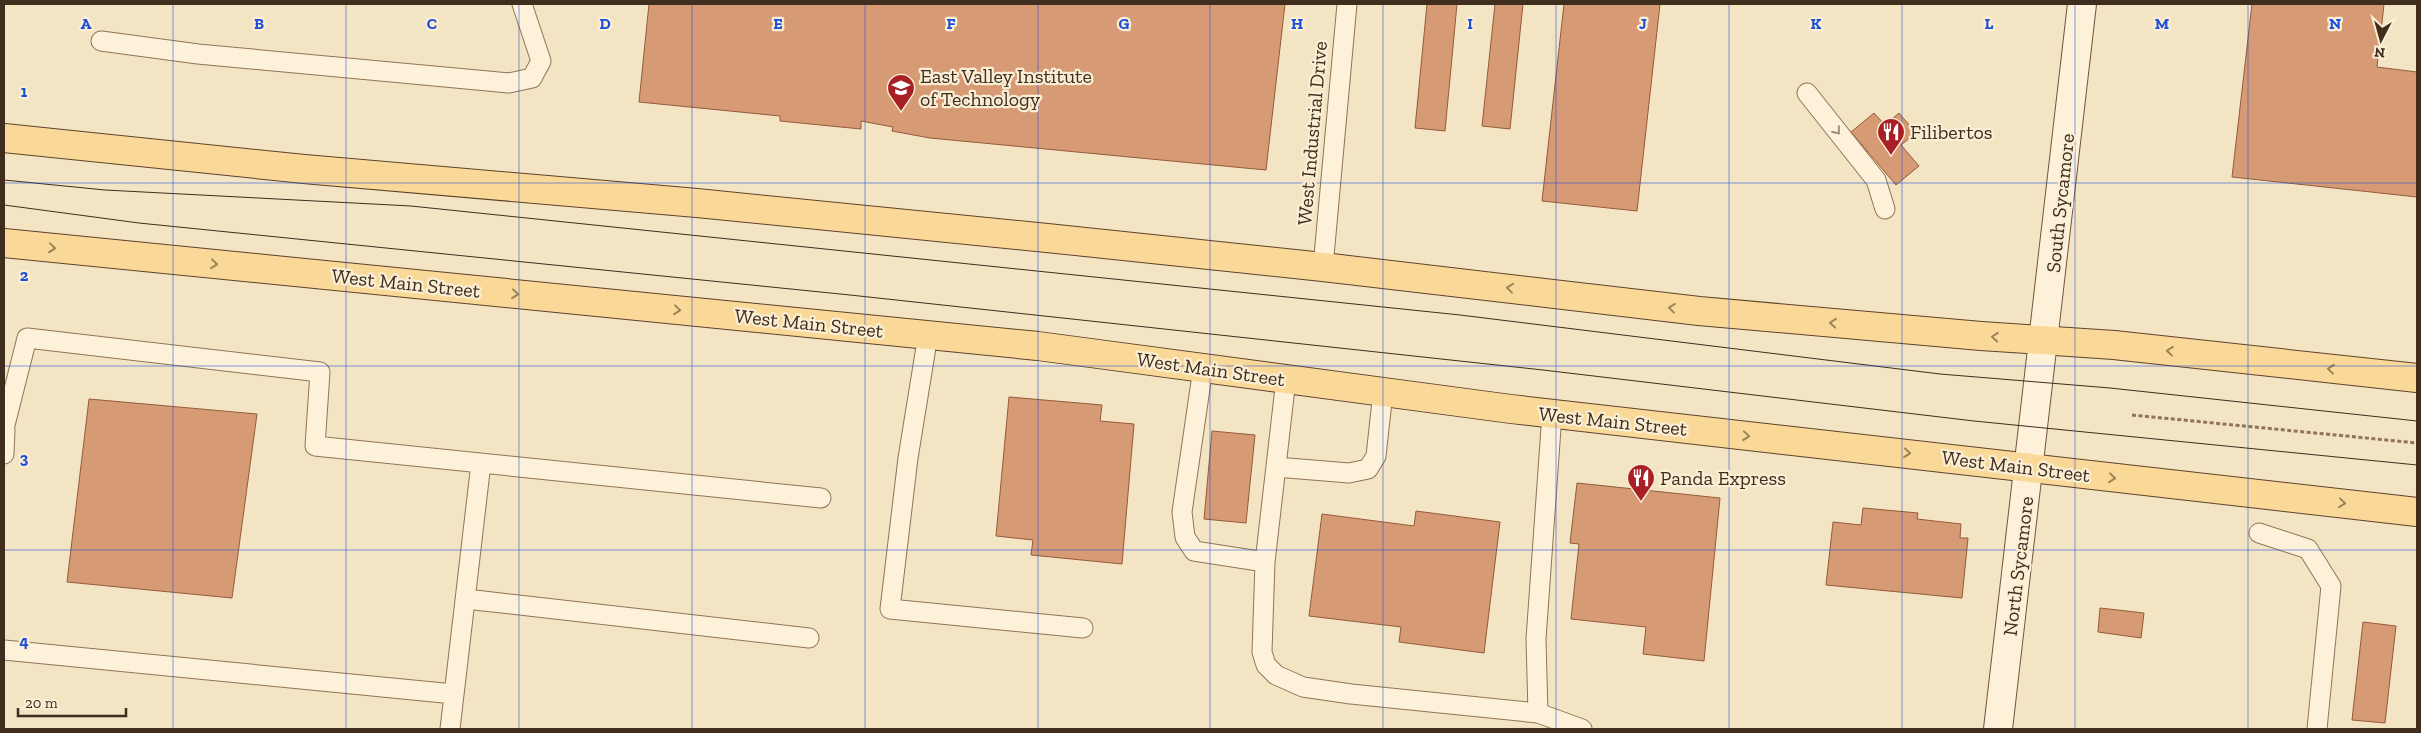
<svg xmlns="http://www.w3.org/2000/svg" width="2421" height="733" font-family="'Zilla Slab',serif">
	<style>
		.building { fill: #d69b75; stroke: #935b3a }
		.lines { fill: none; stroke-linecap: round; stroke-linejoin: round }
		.lane-casing { stroke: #917457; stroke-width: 21 }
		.secondary-casing { stroke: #73553a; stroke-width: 30 }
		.primary-casing { stroke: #5e422c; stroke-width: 30 }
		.path { stroke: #917457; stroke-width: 3; stroke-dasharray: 4 2.5; stroke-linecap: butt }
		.lane { stroke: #fdf1d9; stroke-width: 19 }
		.secondary { stroke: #fdf1d9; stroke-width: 28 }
		.primary { stroke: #fad998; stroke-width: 28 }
		.tram { stroke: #3f2d1d; stroke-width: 1 }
		.oneway { stroke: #9e8f7b }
		.oneway2 { stroke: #9c835a }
		.grid { fill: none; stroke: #1d4ed8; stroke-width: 1; stroke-opacity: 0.55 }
		.labels { text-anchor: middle; stroke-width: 4.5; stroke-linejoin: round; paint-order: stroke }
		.poi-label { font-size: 20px; fill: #3f2d1d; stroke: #faeed5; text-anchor: start }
		.street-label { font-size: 20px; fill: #3f2d1d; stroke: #faeed5 }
		.grid-label { font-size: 16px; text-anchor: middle; font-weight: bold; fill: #1d4ed8; stroke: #faeed5; stroke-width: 4.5; stroke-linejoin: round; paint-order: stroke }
	</style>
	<rect width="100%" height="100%" fill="#f3e4c4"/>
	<path class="building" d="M 649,4 L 1285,4 L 1266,170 L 930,138 L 892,131 L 893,127 L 861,121 L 861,129 L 780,121 L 780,116 L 639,102 Z
		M 1427,4 L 1457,4 L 1445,131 L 1415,128 Z
		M 1495,4 L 1523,4 L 1510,129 L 1482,126 Z
		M 1564,4 L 1660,4 L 1637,211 L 1542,201 Z
		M 2252,4 L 2384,4 L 2377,67 L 2417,72 L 2417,197 L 2232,177 Z
		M 1874,113 L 1885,125 L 1899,113 L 1916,133 L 1901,145 L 1919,166 L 1896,185 L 1851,132 Z
		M 1009,397 L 1102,405 L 1100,421 L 1134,424 L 1122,564 L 1031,555 L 1033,540 L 996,536 Z
		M 89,399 L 257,414 L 232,598 L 67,582 Z
		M 1212,431 L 1255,435 L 1246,523 L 1204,519 Z
		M 1577,483 L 1720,498 L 1704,661 L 1643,654 L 1646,627 L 1571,619 L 1579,544 L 1570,543 Z
		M 1863,508 L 1918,513 L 1917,519 L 1961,524 L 1960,538 L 1968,538 L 1962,598 L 1826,585 L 1833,522 L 1861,525 Z
		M 1416,511 L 1500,522 L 1484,653 L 1399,642 L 1401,627 L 1309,616 L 1322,514 L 1414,526 Z
		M 2100,608 L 2144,613 L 2141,638 L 2098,632 Z
		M 2363,622 L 2396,626 L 2385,723 L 2352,720 Z"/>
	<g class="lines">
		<defs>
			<path id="lane" d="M 101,41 L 198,54 L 509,83 L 532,78 L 541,61 L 522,4
				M 1807,93 L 1876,180 L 1885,209
				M 1323,267 L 1347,4
				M 928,335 L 908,458 L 890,609 L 1083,628
				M 1203,368 L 1182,512 L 1185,537 L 1194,551 L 1265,562 L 1262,652 L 1266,665 L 1276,675 L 1303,687 L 1351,694 L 1538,713
				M 1552,414 L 1536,639 L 1538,713 L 1582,729
				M 4,429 L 27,338 L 320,372 L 315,446 L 821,498
				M 4,454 L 5,429
				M 1276,467 L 1349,473 L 1368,469 L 1376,456 L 1383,392
				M 2259,533 L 2308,549 L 2331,586 L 2317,729
				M 1265,562 L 1286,379
				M 466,599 L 809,638
				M 4,650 L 454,694
				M 450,729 L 481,463"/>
			<path id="secondary" d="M 1998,729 L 2082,4"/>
			<path id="primary" d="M 4,138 L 304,169 L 697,203 L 1047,238 L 1323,267 L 1699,311 L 1981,336 L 2114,345 L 2417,378
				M 4,243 L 1038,346 L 1511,409 L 2417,512"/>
		</defs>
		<use href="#lane" class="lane-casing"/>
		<use href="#secondary" class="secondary-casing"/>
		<use href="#primary" class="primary-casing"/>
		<path class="path" d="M 2132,415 L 2417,443"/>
		<use href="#lane" class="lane"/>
		<use href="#secondary" class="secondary"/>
		<use href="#primary" class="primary"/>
		<path class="tram" d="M 4,180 L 105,190 L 411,206 L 1460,315 L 1940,374 L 2110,388 L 2417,421
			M 4,205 L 139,223 L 850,295 L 1543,370 L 1974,421 L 2417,465"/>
	</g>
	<defs><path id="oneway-chevron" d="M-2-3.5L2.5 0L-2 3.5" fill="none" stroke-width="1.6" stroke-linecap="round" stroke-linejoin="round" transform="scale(1.25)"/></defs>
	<use class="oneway" href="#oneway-chevron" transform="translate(1837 131) rotate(51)"/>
	<g class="oneway2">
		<use href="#oneway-chevron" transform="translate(52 248) rotate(6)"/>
		<use href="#oneway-chevron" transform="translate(214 264) rotate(6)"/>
		<use href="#oneway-chevron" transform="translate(1510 288) rotate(-173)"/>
		<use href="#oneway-chevron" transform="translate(515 294) rotate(6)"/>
		<use href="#oneway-chevron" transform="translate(1672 308) rotate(-173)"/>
		<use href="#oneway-chevron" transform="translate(677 310) rotate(6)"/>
		<use href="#oneway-chevron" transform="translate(1833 323) rotate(-175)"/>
		<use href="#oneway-chevron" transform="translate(1995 337) rotate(-176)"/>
		<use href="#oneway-chevron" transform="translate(2170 351) rotate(-174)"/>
		<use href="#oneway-chevron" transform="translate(2331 369) rotate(-174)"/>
		<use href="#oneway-chevron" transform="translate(1746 436) rotate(6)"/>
		<use href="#oneway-chevron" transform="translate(1907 453) rotate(6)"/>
		<use href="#oneway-chevron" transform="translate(2112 478) rotate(6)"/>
		<use href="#oneway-chevron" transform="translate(2342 503) rotate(6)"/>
	</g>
	<path class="grid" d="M 173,4 L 173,729M 346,4 L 346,729M 519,4 L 519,729M 692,4 L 692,729M 865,4 L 865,729M 1038,4 L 1038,729M 1210,4 L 1210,729M 1383,4 L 1383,729M 1556,4 L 1556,729M 1729,4 L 1729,729M 1902,4 L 1902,729M 2075,4 L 2075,729M 2248,4 L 2248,729M 4,183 L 2417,183M 4,366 L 2417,366M 4,550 L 2417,550"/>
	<defs>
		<symbol id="school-pin" viewBox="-11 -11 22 30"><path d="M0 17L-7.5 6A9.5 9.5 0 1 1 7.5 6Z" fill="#a81f25" stroke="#faeed5"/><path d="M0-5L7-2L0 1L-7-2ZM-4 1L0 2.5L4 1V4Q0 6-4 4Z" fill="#fff"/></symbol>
		<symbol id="restaurant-pin" viewBox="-11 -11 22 30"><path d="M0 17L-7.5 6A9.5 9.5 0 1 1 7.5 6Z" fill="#a81f25" stroke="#faeed5"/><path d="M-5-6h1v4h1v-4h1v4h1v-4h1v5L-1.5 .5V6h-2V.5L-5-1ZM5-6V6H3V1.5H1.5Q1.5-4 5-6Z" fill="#fff"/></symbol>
	</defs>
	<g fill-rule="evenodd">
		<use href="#school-pin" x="885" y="72" width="32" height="43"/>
		<use href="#restaurant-pin" x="1875" y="116" width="32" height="43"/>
		<use href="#restaurant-pin" x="1625" y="462" width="32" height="43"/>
	</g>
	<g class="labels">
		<g class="poi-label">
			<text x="920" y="83">East Valley Institute<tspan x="920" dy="23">of Technology</tspan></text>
			<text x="1910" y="139">Filibertos</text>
			<text x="1660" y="485">Panda Express</text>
		</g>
		<g class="street-label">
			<text transform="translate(1312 133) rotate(-85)" y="7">West Industrial Drive</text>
			<text transform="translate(2060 203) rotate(-84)" y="7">South Sycamore</text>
			<text transform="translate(406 283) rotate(6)" y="7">West Main Street</text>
			<text transform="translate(809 323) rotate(6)" y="7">West Main Street</text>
			<text transform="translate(1211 369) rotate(8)" y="7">West Main Street</text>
			<text transform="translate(1613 421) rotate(6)" y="7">West Main Street</text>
			<text transform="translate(2016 466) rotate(7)" y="7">West Main Street</text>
			<text transform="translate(2018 566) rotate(-83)" y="7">North Sycamore</text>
		</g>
	</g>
	<g class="grid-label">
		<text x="86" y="29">A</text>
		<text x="259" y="29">B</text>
		<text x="432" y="29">C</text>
		<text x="605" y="29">D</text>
		<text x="778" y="29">E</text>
		<text x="951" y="29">F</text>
		<text x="1124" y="29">G</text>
		<text x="1297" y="29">H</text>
		<text x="1470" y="29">I</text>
		<text x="1643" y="29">J</text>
		<text x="1816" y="29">K</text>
		<text x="1989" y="29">L</text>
		<text x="2162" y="29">M</text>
		<text x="2335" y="29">N</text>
		<text x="24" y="97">1</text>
		<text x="24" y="281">2</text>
		<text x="24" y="464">3</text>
		<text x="24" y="647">4</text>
	</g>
	<rect width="2421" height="733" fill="none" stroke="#3f2d1d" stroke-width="10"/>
	<g transform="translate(2381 40) rotate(186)" stroke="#faeed5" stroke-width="4" paint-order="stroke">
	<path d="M0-4L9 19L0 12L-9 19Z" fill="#3f2d1d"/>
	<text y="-8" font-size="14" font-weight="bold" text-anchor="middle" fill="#3f2d1d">N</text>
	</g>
	<path d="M18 708v8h108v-8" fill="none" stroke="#3f2d1d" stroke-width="2.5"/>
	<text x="25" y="708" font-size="15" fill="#3f2d1d" stroke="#faeed5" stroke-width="4" paint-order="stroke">20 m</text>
</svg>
